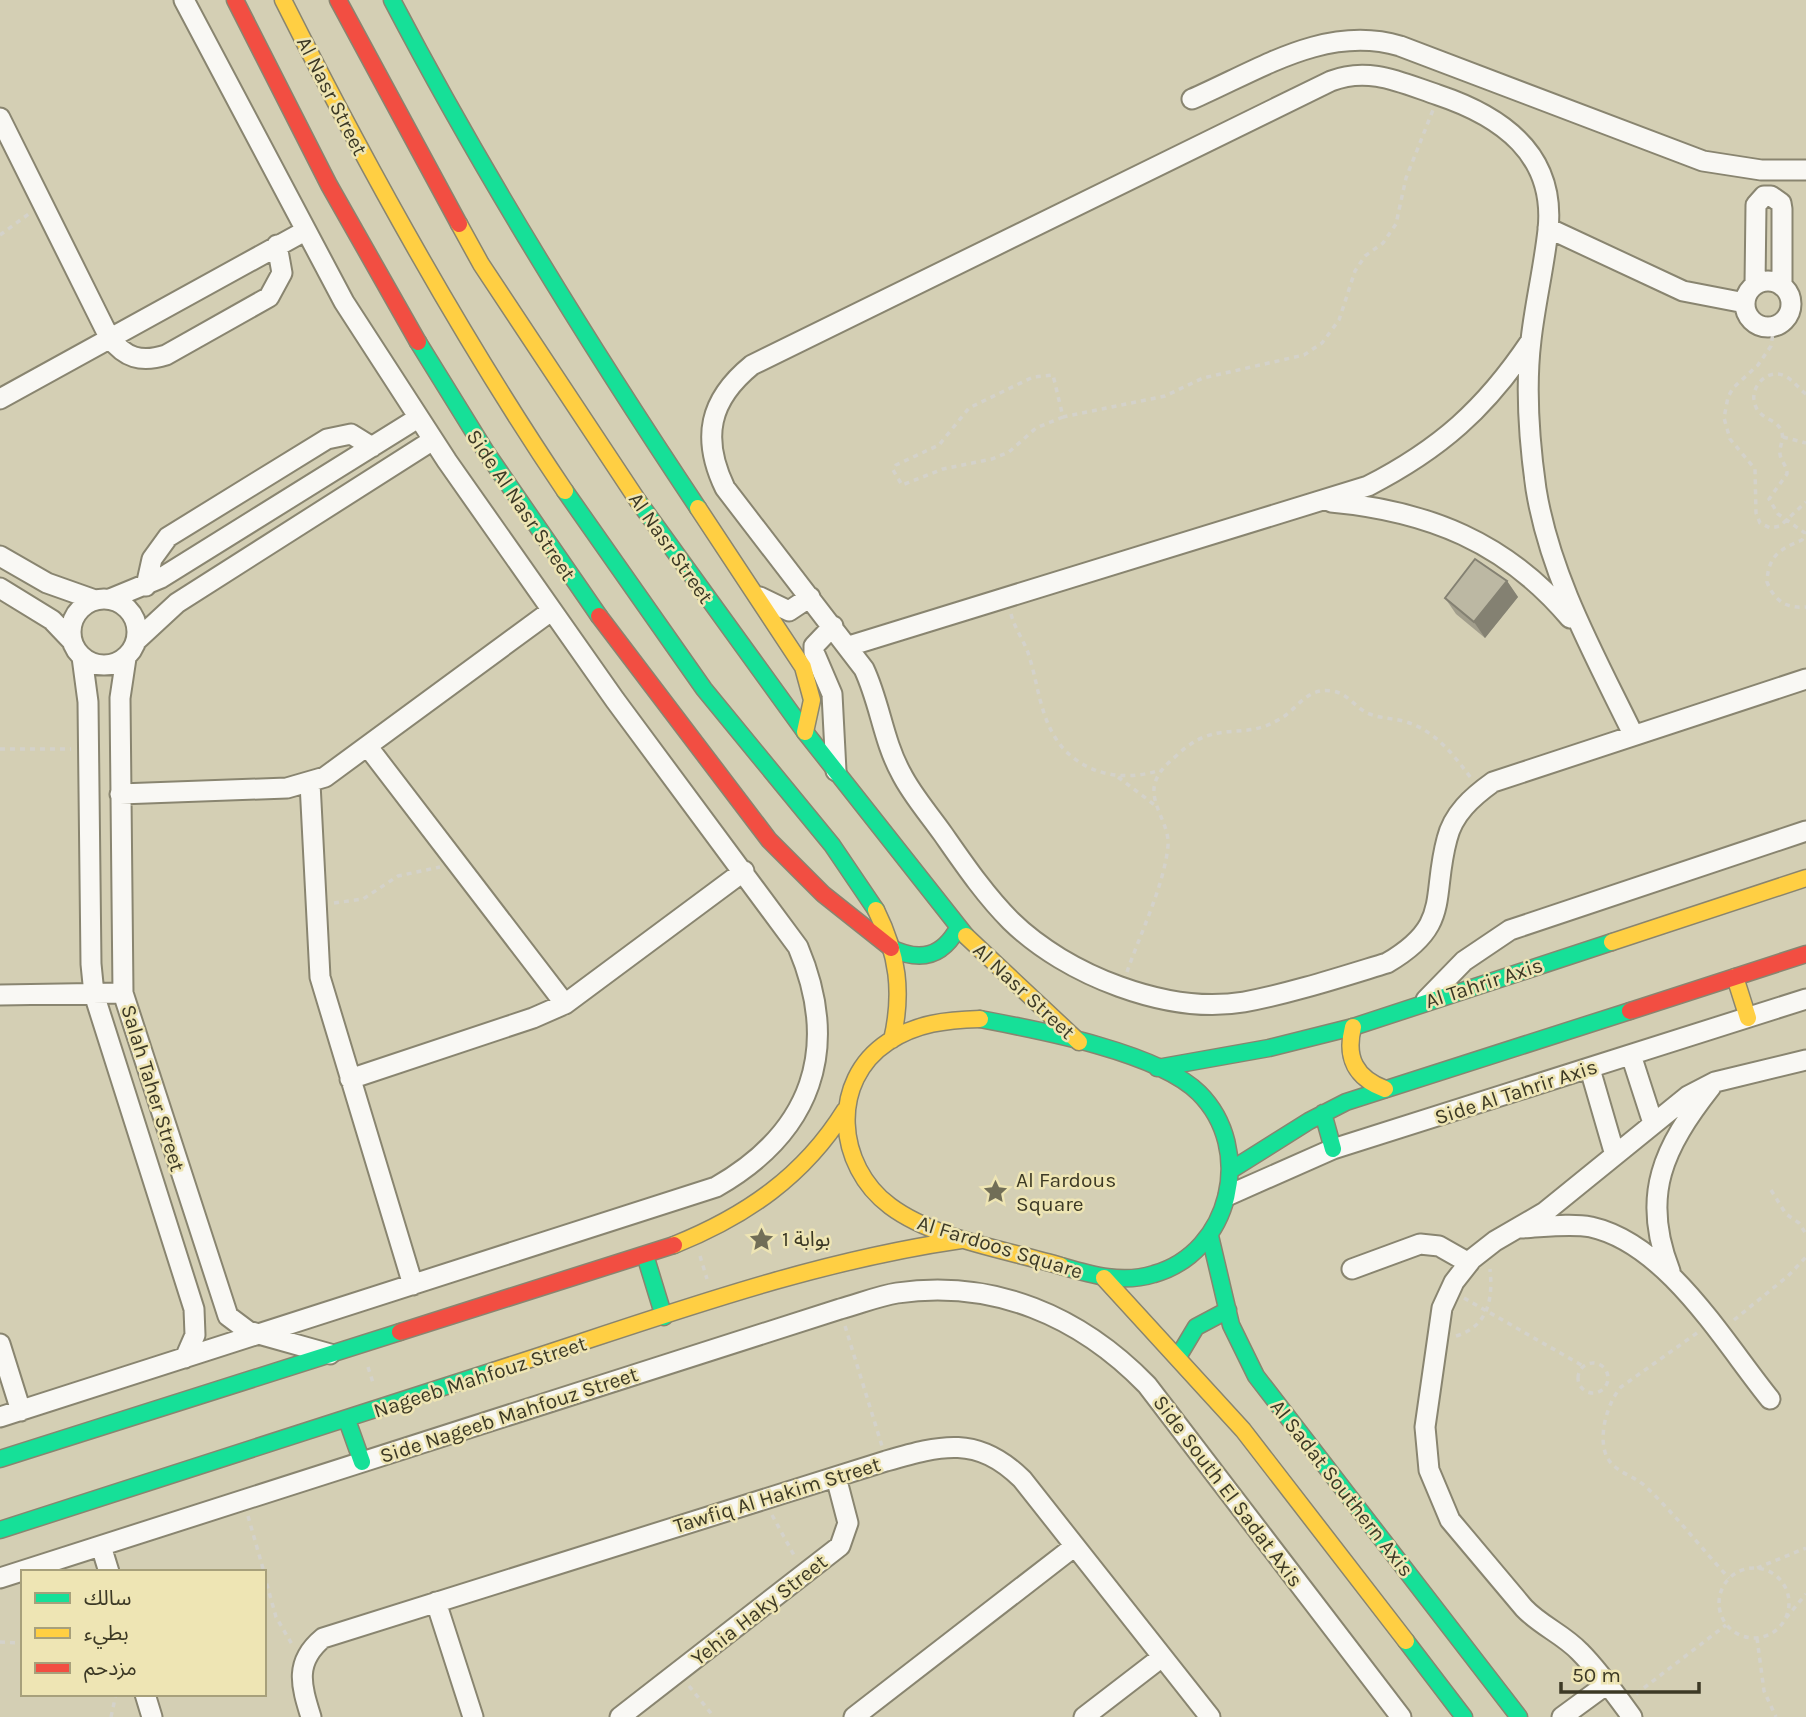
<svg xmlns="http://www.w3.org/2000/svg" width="1806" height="1717" font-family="Karla,'Noto Sans Arabic',sans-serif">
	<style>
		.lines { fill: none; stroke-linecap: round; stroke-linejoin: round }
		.street-casing { stroke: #898570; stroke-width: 23 }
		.fast-casing { stroke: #898570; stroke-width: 19 }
		.slow-casing { stroke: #898570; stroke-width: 19 }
		.jam-casing { stroke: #898570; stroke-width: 19 }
		.path { stroke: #d4d2ca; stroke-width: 3.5; stroke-dasharray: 5 5; stroke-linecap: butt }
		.street { stroke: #f9f8f4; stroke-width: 19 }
		.fast { stroke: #16e098; stroke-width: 16 }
		.slow { stroke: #ffcf43; stroke-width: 16 }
		.jam { stroke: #f24e42; stroke-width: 16 }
		.wall { fill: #a29e8c }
		.shaded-wall { fill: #848172 }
		.building { fill: #bcb8a3; stroke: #848172; stroke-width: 2 }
		.labels { text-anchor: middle; stroke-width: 5; stroke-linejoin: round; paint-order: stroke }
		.street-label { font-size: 21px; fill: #3c3925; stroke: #eee5b4 }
		.poi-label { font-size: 21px; fill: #3c3925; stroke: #eee5b4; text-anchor: start }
	</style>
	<rect width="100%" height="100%" fill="#d4cfb4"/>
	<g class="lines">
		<defs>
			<path id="street" d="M 1192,99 C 1259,70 1326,24 1400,46 L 1703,161 L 1761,170 L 1806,170
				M 0,118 L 109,337 C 125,358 141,363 166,355 L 269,297 L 282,273 L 277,245
				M 1548,228 L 1683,291 L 1745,303
				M1745 304a23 23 0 1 1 46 0a23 23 0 1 1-46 0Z
				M 1755,285 L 1756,205 L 1764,196 L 1771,196 L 1781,203 L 1782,209 L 1782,286
				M 0,399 L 305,231
				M 1331,502 C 1428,511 1506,542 1570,618
				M 0,556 L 47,583 L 95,600
				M 146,586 L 152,559 L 168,537 L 327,439 L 351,434 L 372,447
				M 0,588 L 52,620 L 72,641
				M 760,597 L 789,611 L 810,597
				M71 632a33 33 0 1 1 66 0a33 33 0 1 1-66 0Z
				M 110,599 L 161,578 L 418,418
				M 833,626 L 814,646 L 814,652 L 832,694 L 836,771
				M 137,640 L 177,603 L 433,440
				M 849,646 L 1368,486 C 1440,449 1485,409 1530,342
				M 82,657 L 88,702 L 91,964 L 94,994 L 194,1309 L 195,1335 L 185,1358
				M 126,658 L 120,698 L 123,993 L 228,1316 L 248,1331 L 330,1354
				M 1633,734 C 1595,656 1550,576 1536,489 C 1529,440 1525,390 1531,340 C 1535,304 1544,267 1548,230 C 1556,154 1501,116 1438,95 C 1402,83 1369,66 1331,81 L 752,365 C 709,400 701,438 725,488 L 864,669 C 880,703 883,740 901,773 C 912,795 929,814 943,834 C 964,864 985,895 1011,921 C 1066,975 1168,1015 1244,1002 C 1292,993 1341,977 1387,963 C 1452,925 1431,898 1447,839 C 1453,814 1472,797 1493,782 L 1806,679
				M 368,747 L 565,1004
				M 310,783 L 320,977 L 413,1285
				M 120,794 L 287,788 L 325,777 L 551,611
				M 0,995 L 123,993
				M 1426,1000 L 1464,961 L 1510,930 L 1806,831
				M 1631,1055 L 1653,1123
				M 1590,1069 L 1615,1155
				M 350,1079 L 533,1018 L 565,1004 L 744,871
				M 1229,1195 L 1333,1149 L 1806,999
				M 1521,1228 C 1543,1227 1570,1223 1591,1227 C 1667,1244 1723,1341 1770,1399
				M 1352,1269 L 1420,1244 L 1439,1246 L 1469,1263
				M 1670,1271 C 1640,1195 1664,1147 1711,1087
				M 0,1344 L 21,1411
				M 0,1417 L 716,1187 C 812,1132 841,1049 798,947 L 615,700 L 447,461 L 344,302 L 184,0
				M 101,1546 L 109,1572
				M 0,1578 L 840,1309 C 859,1304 878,1296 897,1293 C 994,1279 1080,1316 1147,1385 L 1401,1717
				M 436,1602 L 473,1717
				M 145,1694 L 152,1717
				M 311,1717 C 301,1685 294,1662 323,1638 L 886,1461 C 942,1445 977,1435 1022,1479 L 1210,1717
				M 620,1717 L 840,1546 L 848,1523 L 836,1477
				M 854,1717 L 1075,1546
				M 1084,1717 L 1162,1657
				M 1562,1717 L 1607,1684
				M 1632,1717 C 1616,1695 1599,1671 1580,1652 C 1563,1634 1541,1626 1524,1608 L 1450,1520 L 1429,1470 L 1425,1427 L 1442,1308 L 1454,1282 L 1472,1259 L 1495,1241 L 1545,1212 L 1688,1096 L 1715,1082 L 1806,1060"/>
			<path id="fast" d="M 392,0 C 484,176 588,343 698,508
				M 418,342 L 486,452 L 599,616
				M 565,491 L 704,689 L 832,845 L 876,910
				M 638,501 L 805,732 L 966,936
				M 891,948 C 920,962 942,957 958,928
				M 980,1019 C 1038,1030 1158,1052 1199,1093 C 1255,1149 1231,1252 1154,1274 C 1122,1284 1092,1275 1061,1266
				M 1157,1068 L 1269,1048 L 1353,1027 L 1612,942
				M 1323,1113 L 1333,1149
				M 1231,1170 L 1309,1121 L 1346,1102 L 1630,1011
				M 1210,1236 L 1231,1325 L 1256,1376 L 1519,1717
				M 645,1255 L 664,1317
				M 1178,1357 L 1196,1327 L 1228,1310
				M 347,1420 L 362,1462
				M 0,1459 L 400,1332
				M 0,1530 L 493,1371
				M 1406,1641 L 1464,1717"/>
			<path id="slow" d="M 283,0 C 368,169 459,334 565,491
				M 459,224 L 481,264 L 638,501
				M 698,508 L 803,667 L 812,700 L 805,732
				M 876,910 C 898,954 903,993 892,1040
				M 966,936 L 1079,1042
				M 1612,942 L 1806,878
				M 1735,977 L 1748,1018
				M 980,1019 C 946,1020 917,1023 888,1042 C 829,1081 836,1166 890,1206 C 934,1239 1007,1250 1061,1266
				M 1353,1027 C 1345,1058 1356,1078 1385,1089
				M 674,1245 C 746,1216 804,1176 845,1110
				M 1104,1278 L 1243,1430 L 1406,1641
				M 493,1371 C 647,1322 801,1263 961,1240"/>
			<path id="jam" d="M 235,0 L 329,185 L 418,342
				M 338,0 L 459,224
				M 599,616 L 769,840 L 823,894 L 891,948
				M 1630,1011 L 1806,954
				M 400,1332 L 674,1245"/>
		</defs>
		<use href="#street" class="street-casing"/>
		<use href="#fast" class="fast-casing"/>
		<use href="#slow" class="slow-casing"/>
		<use href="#jam" class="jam-casing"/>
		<path class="path" d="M 0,235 L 30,213
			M 1774,326 L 1771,346 L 1758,365 L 1733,388 L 1728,397 L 1724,418 L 1730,439 L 1755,469 L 1756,513 L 1760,523 L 1770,528 L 1780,526 L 1806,502
			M 1806,394 C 1799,389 1793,380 1785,376 C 1767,367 1747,389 1756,407 C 1761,420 1779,419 1782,433 C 1784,440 1779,447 1780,454 C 1781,462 1787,465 1787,474 L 1769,499 L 1778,514 L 1805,533 L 1802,540 C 1780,549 1768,556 1767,582 C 1774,600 1786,609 1806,607
			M 1063,417 L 1036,428 L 1009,452 L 992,459 L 943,469 L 902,485 L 893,470 L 896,465 L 939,445 L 969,408 L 1033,377 L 1053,375 L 1063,417 L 1165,396 L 1203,378 L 1304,355 L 1322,343 L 1339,320 L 1355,271 L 1365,256 L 1383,243 L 1396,224 L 1406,178 L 1433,110
			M 1783,437 L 1806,443
			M 1011,614 C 1015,630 1026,643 1030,659 C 1037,682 1040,710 1052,732 C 1073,772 1119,784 1160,770
			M 0,749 L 71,749
			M 1118,777 L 1156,806
			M 334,903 L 363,899 L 398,876 L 440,867
			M 1127,972 C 1140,934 1164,886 1168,846 C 1170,823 1147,802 1156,780 C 1160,770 1168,763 1176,756 C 1217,717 1241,742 1278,720 C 1298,710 1305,687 1332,691 C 1347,693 1354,706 1367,713 C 1378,718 1391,718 1403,721 C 1435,730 1452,753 1471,778
			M 1771,1190 L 1786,1214 L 1799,1223 L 1806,1234
			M 700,1256 L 707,1279
			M 1464,1298 L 1583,1366
			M 1734,1320 L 1788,1276 L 1806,1257
			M 845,1326 L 882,1446
			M 1697,1333 L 1621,1387 C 1608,1402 1599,1432 1605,1452 C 1611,1472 1632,1474 1645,1486 C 1675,1514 1701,1548 1729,1578
			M 1456,1336 C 1489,1326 1493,1298 1490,1269
			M1578 1378a15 15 0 1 1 30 0a15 15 0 1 1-30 0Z
			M 368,1367 L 374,1386
			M 772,1515 L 795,1557
			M 248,1516 L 264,1572
			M 1757,1568 L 1806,1548
			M1719 1603a35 35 0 1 1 70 0a35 35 0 1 1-70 0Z
			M 264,1574 L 276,1617 L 293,1646
			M 1786,1618 L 1806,1594
			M 1757,1638 L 1764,1691 L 1776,1717
			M 0,1642 L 23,1643
			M 689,1686 L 714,1717
			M 1636,1694 L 1726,1625
			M 111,1717 L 116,1694"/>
		<use href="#street" class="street"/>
		<use href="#fast" class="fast"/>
		<use href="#slow" class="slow"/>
		<use href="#jam" class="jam"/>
	</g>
	<path class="wall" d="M 1507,581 L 1518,597 L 1485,638 L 1456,614 L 1445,598 Z"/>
	<path class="shaded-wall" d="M 1507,581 L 1518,597 L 1485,638 L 1474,622 Z"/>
	<path class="building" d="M 1475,559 L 1507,581 L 1474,622 L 1445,598 Z"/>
	<defs>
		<symbol id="sight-bare" viewBox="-9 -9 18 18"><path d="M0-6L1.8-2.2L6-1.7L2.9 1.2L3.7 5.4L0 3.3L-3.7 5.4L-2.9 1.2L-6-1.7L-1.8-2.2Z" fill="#716e57" stroke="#eee5b4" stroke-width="2.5" paint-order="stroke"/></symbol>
	</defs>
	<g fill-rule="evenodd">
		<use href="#sight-bare" x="978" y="1174" width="35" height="35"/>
		<use href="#sight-bare" x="744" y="1222" width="35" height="35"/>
	</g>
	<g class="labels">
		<g class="street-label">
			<text transform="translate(332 96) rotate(63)" y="7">Al Nasr Street</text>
			<text transform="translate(521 505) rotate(56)" y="7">Side Al Nasr Street</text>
			<text transform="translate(671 548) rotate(55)" y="7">Al Nasr Street</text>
			<text transform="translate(1484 983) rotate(-18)" y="7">Al Tahrir Axis</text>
			<text transform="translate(1024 991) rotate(43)" y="7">Al Nasr Street</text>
			<text transform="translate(153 1088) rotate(73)" y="7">Salah Taher Street</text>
			<text transform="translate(1516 1092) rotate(-18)" y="7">Side Al Tahrir Axis</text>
			<text transform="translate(1000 1247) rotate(17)" y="7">Al Fardoos Square</text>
			<text transform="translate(480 1377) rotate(-18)" y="7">Nageeb Mahfouz Street</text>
			<text transform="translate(509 1415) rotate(-18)" y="7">Side Nageeb Mahfouz Street</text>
			<text transform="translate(1342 1488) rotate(52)" y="7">Al Sadat Southern Axis</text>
			<text transform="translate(1228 1491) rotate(53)" y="7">Side South El Sadat Axis</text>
			<text transform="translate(777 1495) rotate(-17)" y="7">Tawfiq Al Hakim Street</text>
			<text transform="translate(759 1610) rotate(-38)" y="7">Yehia Haky Street</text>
		</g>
		<g class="poi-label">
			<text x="1016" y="1187">Al Fardous<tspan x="1016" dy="24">Square</tspan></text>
			<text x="782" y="1246">بوابة 1</text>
		</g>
	</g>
	<rect x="21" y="1570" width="245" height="126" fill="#eee5b4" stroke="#a7a07b" stroke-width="2"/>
	<rect x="35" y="1593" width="35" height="10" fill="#16e098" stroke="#a7a07b" stroke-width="2"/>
	<text x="84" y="1605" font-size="21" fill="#3c3925">سالك</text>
	<rect x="35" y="1628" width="35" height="10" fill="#ffcf43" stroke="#a7a07b" stroke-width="2"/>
	<text x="84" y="1640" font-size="21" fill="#3c3925">بطيء</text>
	<rect x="35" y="1663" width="35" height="10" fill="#f24e42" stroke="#a7a07b" stroke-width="2"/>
	<text x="84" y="1675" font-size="21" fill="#3c3925">مزدحم</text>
	<path d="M1561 1682v10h138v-10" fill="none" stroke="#3c3925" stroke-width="3.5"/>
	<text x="1572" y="1682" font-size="21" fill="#3c3925" stroke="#eee5b4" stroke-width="5" paint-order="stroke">50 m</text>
</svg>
